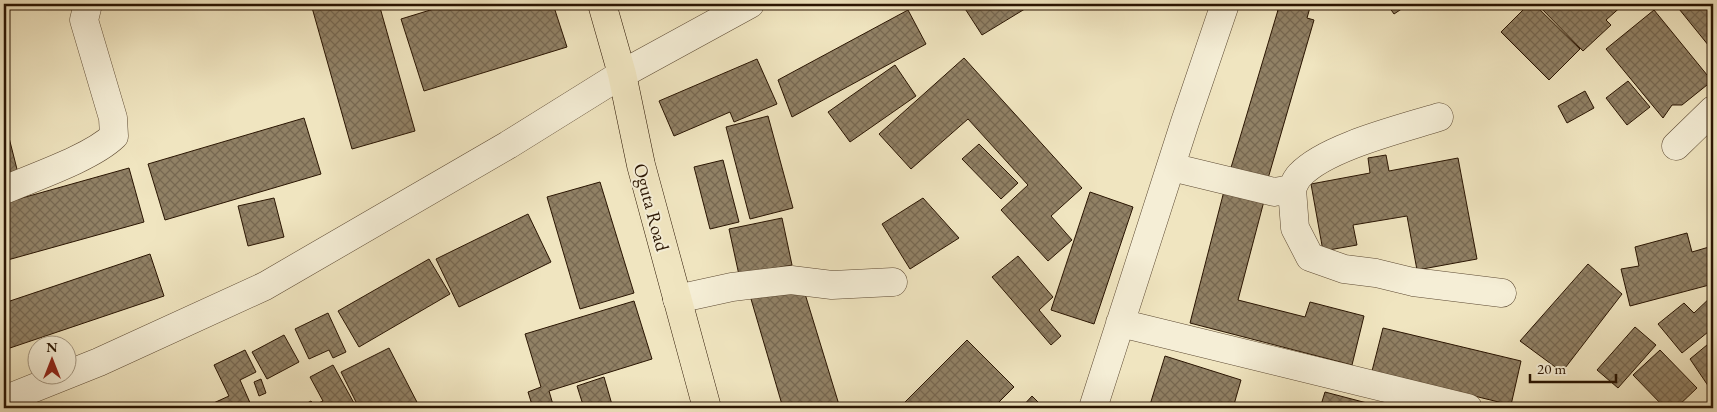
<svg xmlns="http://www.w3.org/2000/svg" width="1717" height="412" font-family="'EB Garamond',serif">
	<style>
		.building { fill: url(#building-cross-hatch); stroke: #2a1502 }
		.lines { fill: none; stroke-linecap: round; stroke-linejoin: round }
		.minor-casing { stroke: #5c4932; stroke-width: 29 }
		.major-casing { stroke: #2a1502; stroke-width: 29 }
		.minor { stroke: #f5eed6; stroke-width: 28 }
		.major { stroke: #f0e5c0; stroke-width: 28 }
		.labels { text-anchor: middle; stroke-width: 4; stroke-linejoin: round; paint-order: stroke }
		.street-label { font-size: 19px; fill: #2a1502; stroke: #f5eed6 }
	</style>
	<defs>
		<pattern id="building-cross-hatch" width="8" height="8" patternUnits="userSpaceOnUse" patternTransform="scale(1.25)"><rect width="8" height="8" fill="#918165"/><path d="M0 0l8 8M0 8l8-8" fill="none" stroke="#776851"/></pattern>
	</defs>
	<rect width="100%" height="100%" fill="#f0e5c0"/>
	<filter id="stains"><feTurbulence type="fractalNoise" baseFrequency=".004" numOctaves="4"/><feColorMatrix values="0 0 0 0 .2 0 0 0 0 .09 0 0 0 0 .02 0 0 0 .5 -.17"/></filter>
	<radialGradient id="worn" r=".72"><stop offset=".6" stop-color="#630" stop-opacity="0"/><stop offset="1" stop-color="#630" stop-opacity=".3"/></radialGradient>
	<path class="building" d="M 311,4 L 379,4 L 415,131 L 352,149 Z
		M 450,4 L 553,4 L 567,47 L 424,91 L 401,19 Z
		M 962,4 L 1033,4 L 982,35 Z
		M 1269,4 L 1311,4 L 1307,18 L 1314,20 L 1267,182 L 1230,171 L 1278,10 L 1268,7 Z
		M 1387,4 L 1409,4 L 1394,14 Z
		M 1529,4 L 1534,4 L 1580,49 L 1549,80 L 1501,32 Z
		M 1537,4 L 1624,4 L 1606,20 L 1611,25 L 1583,51 Z
		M 1675,4 L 1708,4 L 1706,6 L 1713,15 L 1713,51 Z
		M 908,10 L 926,44 L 792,117 L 778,80 Z
		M 1654,10 L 1712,81 L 1682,105 L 1672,105 L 1663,118 L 1606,49 Z
		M 964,58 L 1082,188 L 1051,216 L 1072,240 L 1048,261 L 1001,210 L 1028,185 L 968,119 L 911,169 L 879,134 Z
		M 757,59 L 777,104 L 734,122 L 730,112 L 674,136 L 659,101 Z
		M 895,65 L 916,96 L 850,142 L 828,112 Z
		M 1628,81 L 1650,107 L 1627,125 L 1606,98 Z
		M 1585,91 L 1594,108 L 1567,123 L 1558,106 Z
		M 768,116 L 793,208 L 750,219 L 726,127 Z
		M 4,118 L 20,181 L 4,185 Z
		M 304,118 L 321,174 L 165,220 L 148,164 Z
		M 979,144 L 1018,183 L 1001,199 L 962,159 Z
		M 1386,155 L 1389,171 L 1458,158 L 1477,259 L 1417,270 L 1407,216 L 1353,225 L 1357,245 L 1323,251 L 1311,184 L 1370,173 L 1368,158 Z
		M 723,160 L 739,222 L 710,229 L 694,167 Z
		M 129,168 L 144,222 L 4,261 L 4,203 Z
		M 600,182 L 634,293 L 580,309 L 547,197 Z
		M 1224,191 L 1264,201 L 1238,300 L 1305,317 L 1310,302 L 1364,316 L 1352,365 L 1190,323 Z
		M 1090,192 L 1133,207 L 1094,324 L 1051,310 Z
		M 274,198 L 284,237 L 248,246 L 238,206 Z
		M 923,198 L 959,238 L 910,269 L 882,224 Z
		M 528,214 L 551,262 L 459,307 L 436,259 Z
		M 782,218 L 792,265 L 739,275 L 729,229 Z
		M 1687,233 L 1692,252 L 1709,247 L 1713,262 L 1713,284 L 1630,306 L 1621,269 L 1639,266 L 1635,247 Z
		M 150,254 L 164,296 L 4,350 L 4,303 Z
		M 1018,256 L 1053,297 L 1039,310 L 1061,336 L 1051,345 L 992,277 Z
		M 429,259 L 450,294 L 359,347 L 338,311 Z
		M 1588,264 L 1622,294 L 1562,372 L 1520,341 Z
		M 802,284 L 840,408 L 783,408 L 751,299 Z
		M 1713,295 L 1713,328 L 1682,353 L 1658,324 L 1684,303 L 1694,313 Z
		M 634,301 L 652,359 L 549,391 L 554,408 L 533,408 L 528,392 L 541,387 L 525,334 Z
		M 328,313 L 346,352 L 333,358 L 329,350 L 309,359 L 295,329 Z
		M 1635,327 L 1656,345 L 1618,388 L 1597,370 Z
		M 1383,328 L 1521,361 L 1511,405 L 1372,371 Z
		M 284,335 L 299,362 L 267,379 L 252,352 Z
		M 967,340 L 1014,387 L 993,408 L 899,408 Z
		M 1713,340 L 1713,393 L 1690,359 Z
		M 389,348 L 420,408 L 359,408 L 341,372 Z
		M 245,350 L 256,372 L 240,380 L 251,405 L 244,408 L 208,408 L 207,406 L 229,396 L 214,365 Z
		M 1660,350 L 1697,388 L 1676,408 L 1665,408 L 1633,375 Z
		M 1165,356 L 1241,380 L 1233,408 L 1149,408 Z
		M 333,365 L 354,403 L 350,405 L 352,408 L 298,408 L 311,401 L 314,405 L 323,401 L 310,377 Z
		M 604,377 L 613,408 L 584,408 L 577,386 Z
		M 261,379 L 266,393 L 259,396 L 254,382 Z
		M 1325,392 L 1386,408 L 1320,408 Z
		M 1032,396 L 1044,408 L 1021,408 Z"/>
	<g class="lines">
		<defs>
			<path id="minor" d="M 1676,146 L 1713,110
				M 1171,167 L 1274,192 L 1292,189 C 1294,184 1296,179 1300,175 C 1326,147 1401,129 1439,117
				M 1292,189 L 1295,228 L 1310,257 L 1344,269 L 1376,273 L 1413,282 L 1502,293
				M 4,190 C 34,177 91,158 114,136 L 113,118 L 84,20 L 88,4
				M 677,299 L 732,287 L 791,280 L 832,285 L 893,282
				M 1120,323 L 1468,408
				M 4,400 L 99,362 L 265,286 L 508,145 L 622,74 L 750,4
				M 1093,408 L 1185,122 L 1225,4"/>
			<path id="major" d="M 602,4 L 622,74 L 641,165 L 707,408"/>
		</defs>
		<use href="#minor" class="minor-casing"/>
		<use href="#major" class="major-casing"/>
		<use href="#minor" class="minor"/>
		<use href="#major" class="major"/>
	</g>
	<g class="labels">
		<g class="street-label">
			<text transform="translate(652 207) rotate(75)" y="7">Oguta Road</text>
		</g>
	</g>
	<rect width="1717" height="412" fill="none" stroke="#f0e5c0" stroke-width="20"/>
	<rect x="5" y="5" width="1707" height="402" fill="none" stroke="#2a1502" stroke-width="2.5"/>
	<rect x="10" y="10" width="1697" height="392" fill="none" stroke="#2a1502"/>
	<g transform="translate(52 360)"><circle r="24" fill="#f5eed6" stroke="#a49781"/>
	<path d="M0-4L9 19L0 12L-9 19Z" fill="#8f2418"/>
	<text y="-8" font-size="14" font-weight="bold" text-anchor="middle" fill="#2a1502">N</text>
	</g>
	<path d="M1530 374v8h86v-8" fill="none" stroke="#2a1502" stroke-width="2.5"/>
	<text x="1537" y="374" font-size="15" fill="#2a1502" stroke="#f5eed6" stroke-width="4" paint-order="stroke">20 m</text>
	<rect width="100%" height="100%" filter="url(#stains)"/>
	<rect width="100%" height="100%" fill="url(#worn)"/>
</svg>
